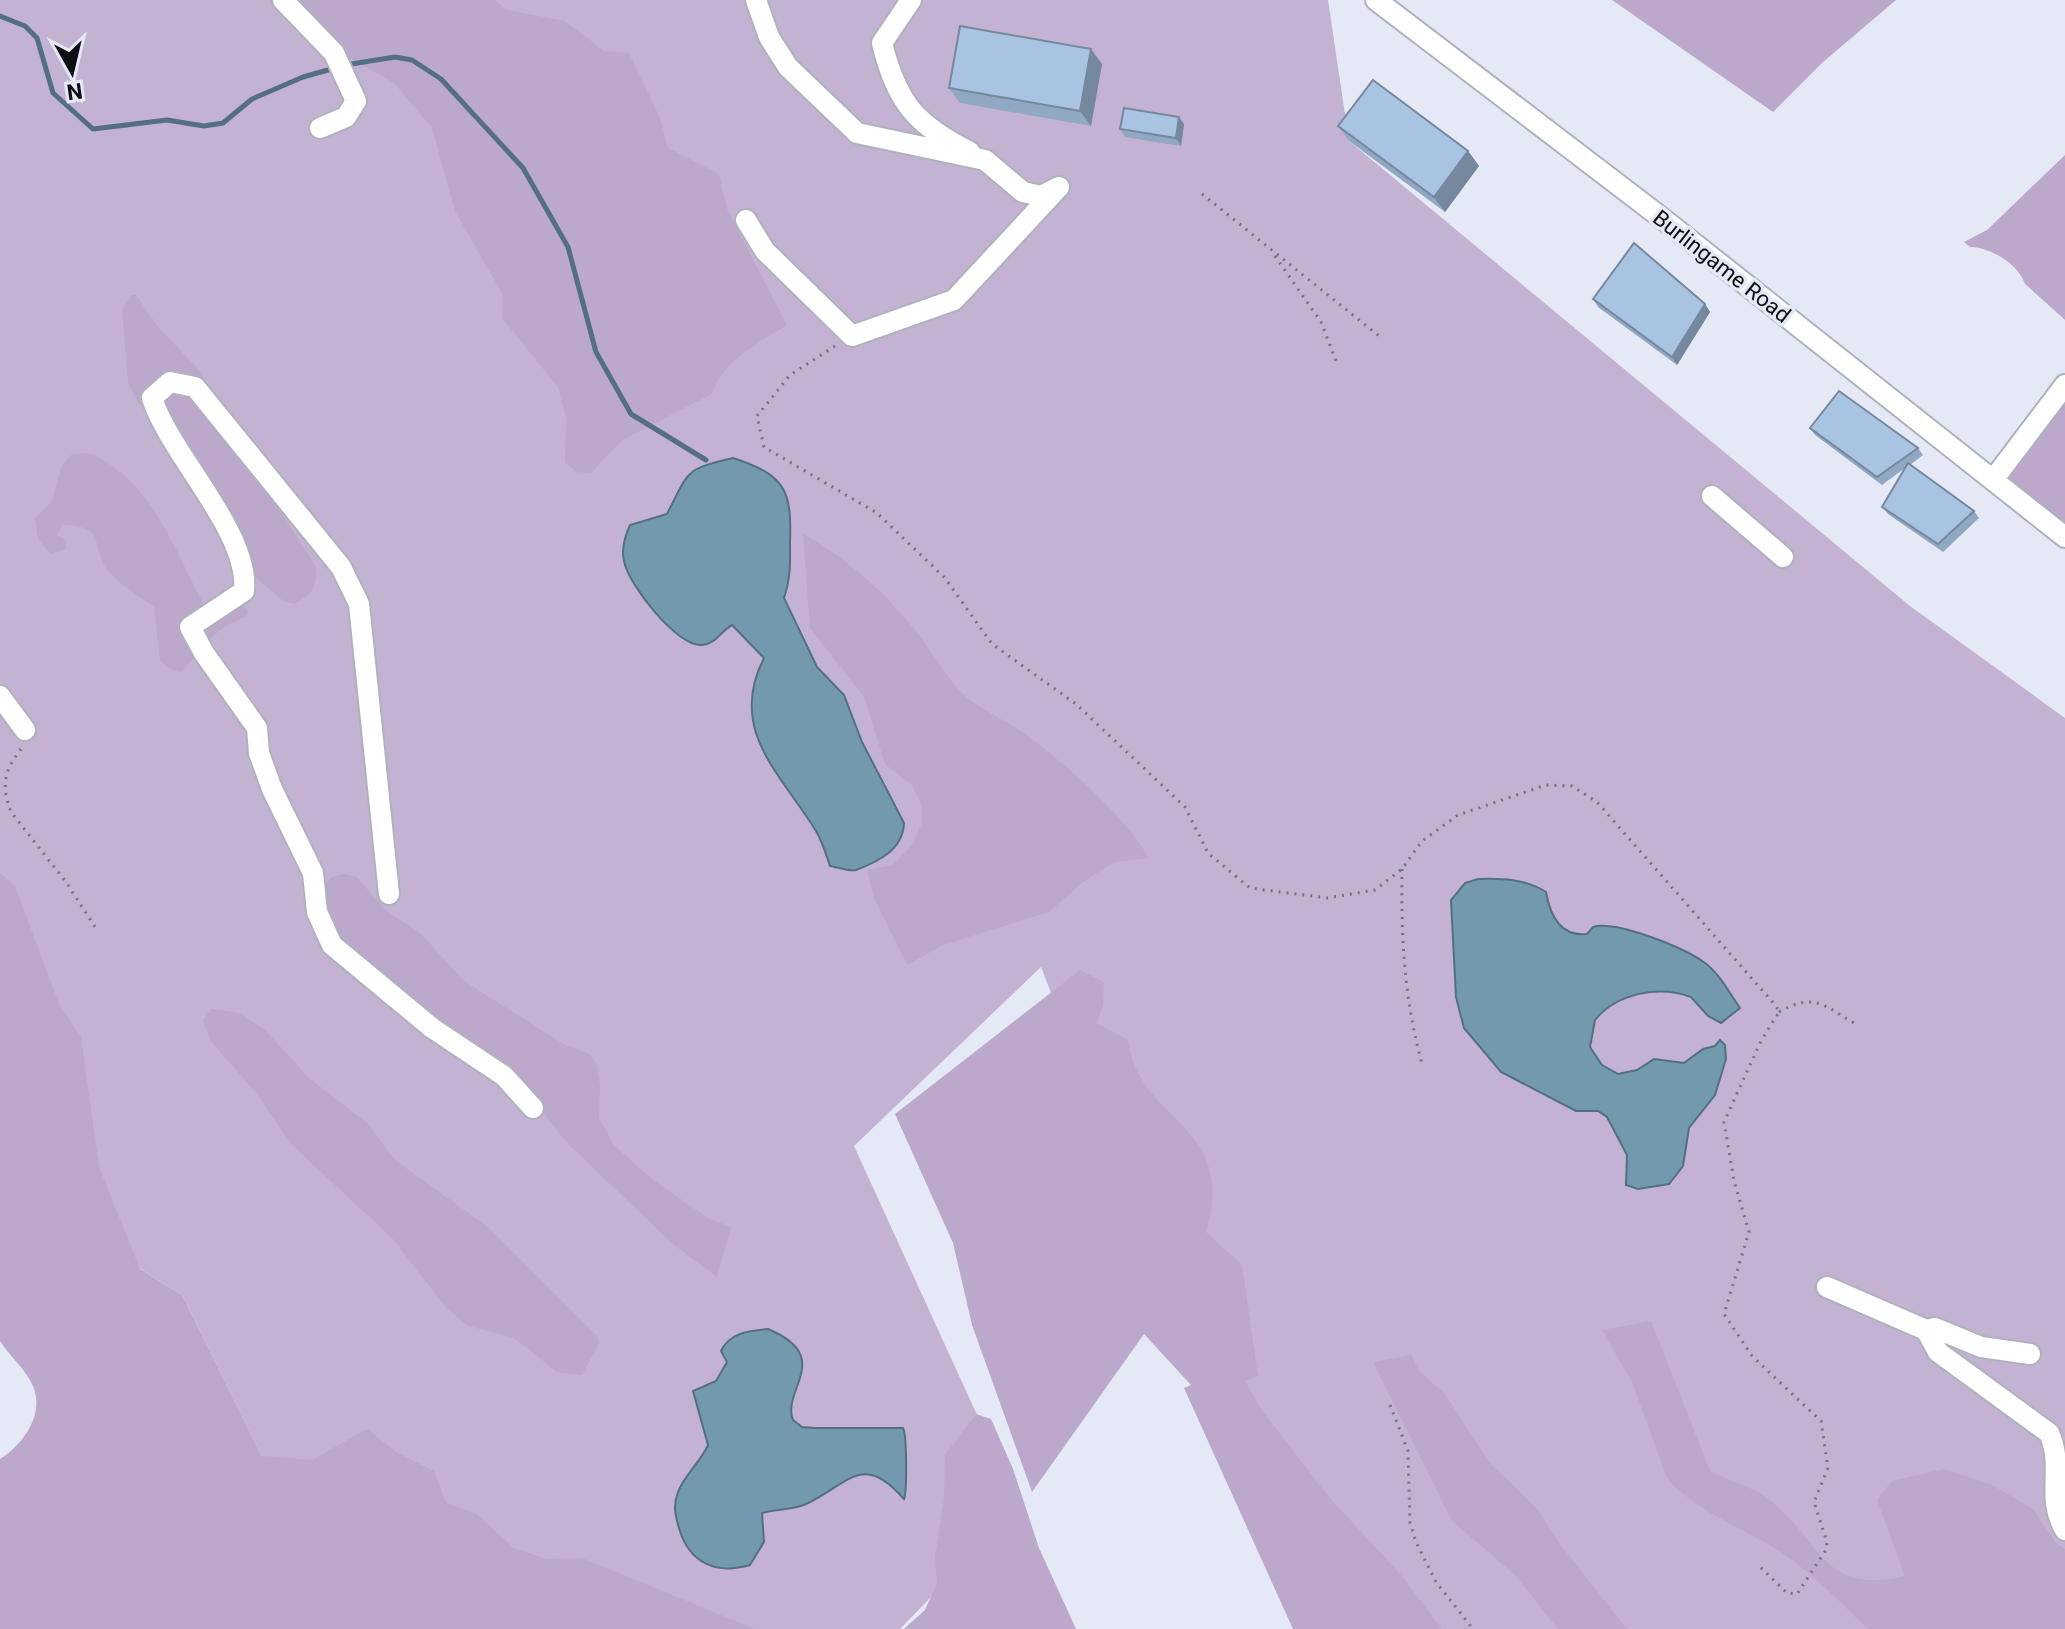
<svg xmlns="http://www.w3.org/2000/svg" width="2065" height="1629" font-family="Roboto,sans-serif">
	<style>
		.green { fill: #c4b2d3 }
		.forest { fill: #bba8ca }
		.water { fill: #7399af; stroke: #547080; stroke-width: 2 }
		.lines { fill: none; stroke-linecap: round; stroke-linejoin: round }
		.stream { stroke: #547080; stroke-width: 5 }
		.minor-casing { stroke: #afb2be; stroke-width: 24 }
		.path { stroke: #72757e; stroke-width: 3; stroke-dasharray: 2 6; stroke-linecap: butt }
		.minor { stroke: #fff; stroke-width: 20 }
		.wall { fill: #91a8c2 }
		.shaded-wall { fill: #76889e }
		.building { fill: #a9c3e2; stroke: #76889e; stroke-width: 2 }
		.labels { text-anchor: middle; stroke-width: 7; stroke-linejoin: round; paint-order: stroke }
		.street-label { font-size: 22px; fill: #0d0f13; stroke: #e5e9f6 }
	</style>
	<rect width="100%" height="100%" fill="#e5e9f6"/>
	<path class="green" d="M 0,0 L 1328,0 L 1349,141 L 1910,606 L 2065,718 L 2065,1629 L 1347,1629 L 1158,1267 L 1041,967 L 854,1146 L 999,1463 L 931,1597 L 900,1629 L 739,1629 L 262,1456 L 182,1295 L 38,1205 L 0,999 Z"/>
	<path class="forest" d="M 287,0 L 495,0 L 506,10 L 565,21 L 604,51 L 629,53 L 660,118 L 668,148 L 719,174 L 727,209 L 787,325 C 759,343 723,360 712,394 L 622,440 L 591,473 L 576,472 L 565,462 L 566,419 L 558,387 L 502,318 L 502,293 L 455,211 L 432,128 L 394,83 L 335,50 Z
		M 1612,0 L 1896,0 L 1823,62 L 1773,112 Z
		M 2065,155 L 2065,320 L 2025,284 C 2018,263 1989,247 1970,247 L 1964,242 L 1987,230 Z
		M 132,295 L 136,295 L 159,328 L 201,372 L 227,426 L 316,567 C 317,588 312,594 294,604 L 282,600 L 256,578 L 196,469 L 137,401 L 128,382 L 122,310 Z
		M 2065,387 L 2065,538 L 1994,483 Z
		M 89,453 C 151,479 174,549 204,605 L 238,601 L 248,610 L 246,617 C 217,626 202,647 182,672 L 170,669 L 160,661 L 154,607 C 140,596 120,585 109,572 C 88,544 110,528 62,524 L 57,535 L 64,539 L 66,549 L 51,554 L 38,539 L 35,518 L 52,501 L 62,465 L 72,454 Z
		M 803,534 C 847,558 887,594 918,634 C 933,653 945,676 962,693 C 978,709 1000,717 1019,730 C 1061,759 1124,815 1149,858 L 1114,862 L 1083,882 L 1049,912 L 943,945 L 907,965 L 874,898 L 867,870 L 893,865 L 911,846 L 922,823 L 921,804 L 912,785 L 885,764 L 864,697 L 810,628 Z
		M 0,873 L 15,886 L 59,1004 L 81,1037 L 99,1167 L 140,1269 L 182,1295 L 262,1456 L 312,1460 L 367,1429 L 396,1452 L 434,1471 L 446,1503 L 475,1513 L 513,1547 L 547,1559 L 582,1558 L 755,1629 L 0,1629 L 0,1459 C 23,1445 45,1414 33,1386 C 25,1368 10,1357 0,1341 Z
		M 344,874 L 357,877 L 383,908 L 421,934 L 464,981 L 565,1045 L 590,1054 L 597,1065 L 600,1085 L 599,1118 L 614,1145 L 653,1180 L 708,1218 L 731,1227 L 717,1277 L 674,1245 L 568,1144 L 532,1099 L 327,931 L 321,888 L 332,877 Z
		M 1080,970 L 1104,982 L 1103,1005 L 1097,1023 L 1128,1040 C 1138,1123 1239,1123 1206,1232 L 1242,1265 L 1258,1376 L 1245,1381 L 1261,1409 L 1328,1496 L 1401,1575 L 1442,1629 L 1293,1629 L 1184,1388 L 1191,1385 L 1144,1334 L 1032,1492 L 972,1325 L 953,1243 L 895,1114 Z
		M 211,1009 L 240,1013 L 266,1031 L 309,1078 L 367,1123 L 396,1161 L 488,1227 L 598,1337 L 599,1343 L 582,1375 L 557,1372 L 514,1338 L 469,1326 L 447,1309 L 392,1238 L 292,1145 L 256,1093 L 210,1040 L 203,1021 Z
		M 1651,1321 L 1710,1471 C 1726,1479 1746,1485 1761,1494 C 1820,1531 1817,1598 1905,1576 L 1877,1500 L 1892,1481 L 1944,1469 L 1992,1485 L 2033,1509 L 2056,1543 L 2065,1549 L 2065,1629 L 1867,1629 C 1842,1603 1815,1576 1785,1555 C 1746,1528 1698,1514 1667,1478 L 1632,1382 L 1602,1330 Z
		M 1411,1355 L 1420,1372 L 1445,1394 L 1489,1462 L 1539,1511 L 1559,1543 L 1627,1629 L 1558,1629 L 1515,1575 L 1452,1521 L 1373,1362 Z
		M 976,1414 L 991,1419 L 1013,1469 L 1039,1548 L 1076,1629 L 904,1629 L 925,1610 L 937,1583 L 935,1557 L 944,1499 L 945,1455 Z"/>
	<path class="water" d="M 733,458 C 785,475 792,490 790,542 C 790,563 791,578 784,598 L 817,667 L 844,695 L 862,742 L 904,823 C 903,850 879,861 856,870 C 849,872 837,867 830,866 C 826,854 822,841 816,831 C 781,774 727,730 764,658 L 732,625 C 721,631 716,644 702,645 C 677,647 628,584 624,561 C 621,548 625,536 630,525 L 667,514 C 690,470 683,470 733,458 Z
		M 1478,879 C 1502,878 1525,879 1546,892 C 1550,915 1560,937 1587,934 L 1593,927 C 1616,920 1685,948 1705,963 C 1719,973 1730,994 1740,1008 L 1721,1023 L 1708,1016 L 1691,997 C 1659,985 1617,993 1595,1020 L 1590,1047 L 1602,1065 L 1618,1074 L 1637,1070 L 1654,1059 L 1684,1063 L 1703,1049 L 1715,1046 L 1720,1040 L 1725,1045 L 1726,1059 L 1715,1095 L 1689,1128 L 1683,1166 L 1669,1184 L 1638,1189 L 1626,1185 L 1627,1155 L 1607,1117 L 1598,1111 L 1576,1111 L 1501,1072 L 1464,1028 L 1456,997 L 1451,900 L 1465,883 Z
		M 768,1329 C 835,1357 781,1390 793,1420 L 802,1427 L 815,1428 L 903,1428 C 907,1435 907,1492 904,1499 C 862,1451 849,1484 806,1504 C 793,1510 776,1509 762,1513 L 764,1542 L 750,1565 C 716,1575 689,1563 679,1528 C 675,1515 673,1505 678,1492 C 685,1474 700,1463 708,1445 L 693,1391 L 716,1381 L 727,1362 L 721,1351 C 730,1332 749,1331 768,1329 Z"/>
	<g class="lines">
		<path class="stream" d="M 0,16 L 25,26 L 37,38 L 53,93 L 93,129 L 167,120 L 204,126 L 223,123 L 252,99 L 303,77 L 335,68
			M 345,65 L 395,57 L 412,60 L 441,79 L 523,168 L 568,247 L 596,352 L 631,414 L 706,460"/>
		<defs>
			<path id="minor" d="M 283,0 L 334,53 L 356,101 L 346,117 L 320,128
				M 756,0 L 769,37 L 788,67 L 857,133 L 985,160 L 1023,192 L 1041,196 L 1059,187
				M 911,0 L 882,43 C 897,103 915,124 970,152
				M 1376,0 L 1663,219 L 2065,537
				M 746,220 L 765,251 L 852,336 L 954,300 L 1059,187
				M 1993,480 L 2065,385
				M 1712,496 L 1783,557
				M 0,696 L 25,730
				M 389,894 L 359,604 L 341,567 L 195,387 L 170,382 L 152,398 C 170,455 250,532 244,591 L 190,627 L 204,653 L 257,728 L 259,753 L 272,789 L 313,873 L 317,912 L 332,945 L 432,1028 L 504,1076 L 533,1108
				M 1827,1287 L 1926,1330 L 1935,1328 L 1981,1347 L 2030,1354
				M 1926,1330 L 1938,1352 L 2049,1433 C 2065,1469 2045,1496 2065,1530"/>
		</defs>
		<use href="#minor" class="minor-casing"/>
		<path class="path" d="M 1202,194 L 1379,336
			M 1275,256 L 1321,322 L 1338,366
			M 835,346 L 790,375 L 757,416 L 764,447 L 877,513 L 945,578 L 992,644 L 1076,704 L 1185,807 L 1208,853 L 1250,888 L 1327,898 L 1375,890 L 1402,869 L 1422,841 L 1458,815 L 1546,785 L 1572,786 L 1597,802 L 1776,1006 L 1779,1012 L 1761,1041 L 1724,1122 L 1734,1181 L 1749,1232 L 1724,1314 L 1752,1356 L 1821,1421 L 1828,1468 L 1814,1502 L 1827,1542 L 1826,1550 L 1797,1594 L 1787,1593 L 1757,1564
			M 21,749 C 4,771 1,786 11,812 L 66,882 L 97,930
			M 1402,869 C 1401,937 1404,1001 1423,1067
			M 1779,1012 C 1814,992 1823,1005 1854,1023
			M 1390,1405 L 1408,1451 L 1410,1523 L 1416,1542 L 1436,1582 L 1473,1629"/>
		<use href="#minor" class="minor"/>
	</g>
	<path class="wall" d="M 1102,64 L 1091,126 L 960,103 L 949,88 Z
		M 1184,124 L 1181,146 L 1125,137 L 1120,129 Z
		M 1338,126 L 1468,151 L 1479,166 L 1445,212 L 1349,141 Z
		M 1593,299 L 1705,304 L 1710,312 L 1677,365 L 1598,307 Z
		M 1810,428 L 1918,448 L 1923,455 L 1910,465 L 1974,511 L 1979,518 L 1943,552 L 1888,514 L 1882,507 L 1905,468 L 1882,485 L 1815,435 Z"/>
	<path class="shaded-wall" d="M 1091,49 L 1102,64 L 1091,126 L 1080,111 Z
		M 1179,117 L 1184,124 L 1181,146 L 1176,138 Z
		M 1468,151 L 1479,166 L 1445,212 L 1434,197 Z
		M 1705,304 L 1710,312 L 1677,365 L 1672,357 Z"/>
	<path class="building" d="M 960,26 L 1091,49 L 1080,111 L 949,88 Z
		M 1373,80 L 1468,151 L 1434,197 L 1338,126 Z
		M 1124,108 L 1179,117 L 1176,138 L 1120,129 Z
		M 1634,243 L 1705,304 L 1672,357 L 1593,299 Z
		M 1839,391 L 1918,448 L 1877,477 L 1810,428 Z
		M 1908,463 L 1974,511 L 1938,544 L 1882,507 Z"/>
	<g class="labels">
		<g class="street-label">
			<text transform="translate(1722 266) rotate(38)" y="8">Burlingame Road</text>
		</g>
	</g>
	<g transform="translate(72 72) rotate(172)" stroke="#e5e9f6" stroke-width="6" paint-order="stroke">
	<path d="M0-6L14 30L0 20L-14 30Z" fill="#0d0f13"/>
	<text y="-12" font-size="22" font-weight="bold" text-anchor="middle" fill="#0d0f13">N</text>
	</g>
</svg>
